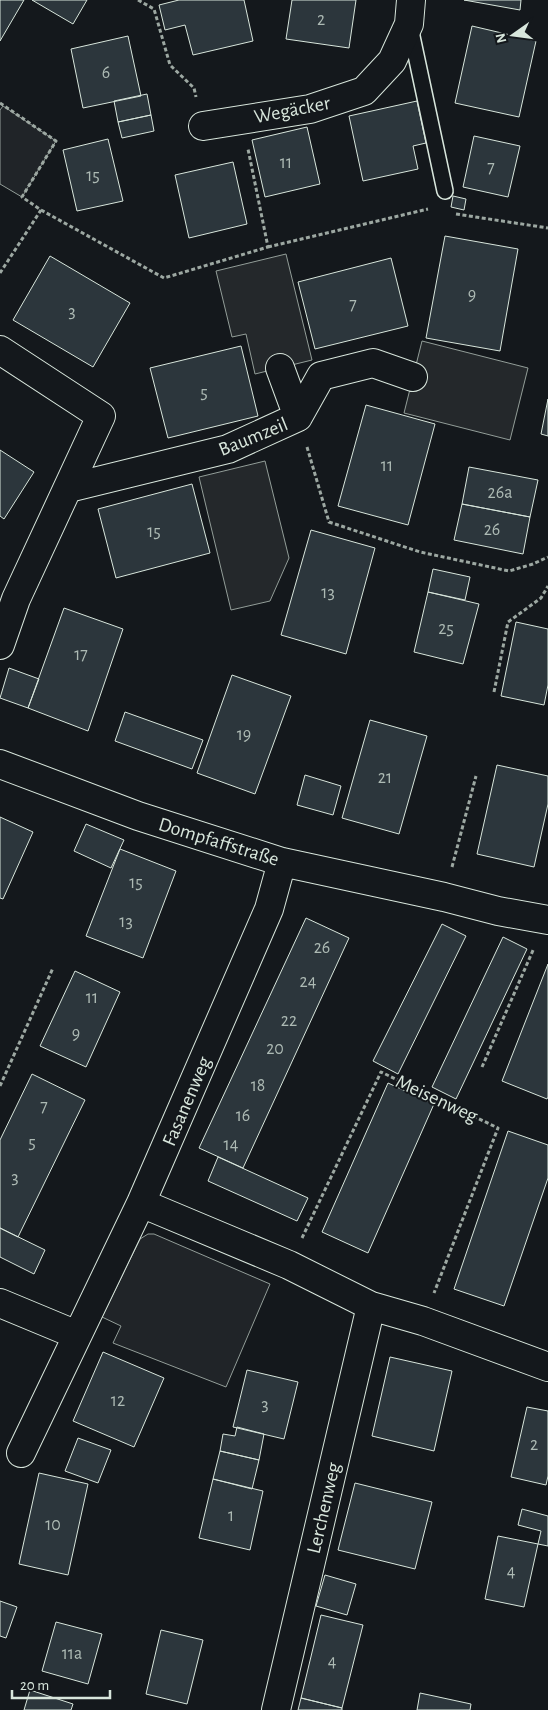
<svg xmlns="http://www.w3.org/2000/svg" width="548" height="1710" font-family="'Alegreya Sans',sans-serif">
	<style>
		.green { fill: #202428; stroke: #939e99 }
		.parking { fill: #24282b; stroke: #939e99 }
		.building { fill: #2c363c; stroke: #d8e6dc }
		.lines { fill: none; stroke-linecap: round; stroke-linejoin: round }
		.service-casing { stroke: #d8e6dc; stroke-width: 18 }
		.minor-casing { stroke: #d8e6dc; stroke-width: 30 }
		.path { stroke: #9da8a2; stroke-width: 3; stroke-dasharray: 4 2.5; stroke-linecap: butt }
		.service { stroke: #14181c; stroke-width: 15 }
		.minor { stroke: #14181c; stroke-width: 28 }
		.labels { text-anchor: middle; stroke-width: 4; stroke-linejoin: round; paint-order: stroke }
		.number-label { font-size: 18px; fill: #adbab4 }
		.street-label { font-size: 20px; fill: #d8e6dc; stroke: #14181c }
	</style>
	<rect width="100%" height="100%" fill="#14181c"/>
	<path class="green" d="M 3,106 L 56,141 L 22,197 L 0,184 L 0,110 Z
		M 148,1234 L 154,1234 L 270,1284 L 226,1387 L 113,1343 L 121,1326 L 102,1317 L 140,1239 Z"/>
	<path class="parking" d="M 286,254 L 312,360 L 255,374 L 246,334 L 232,337 L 216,271 Z
		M 422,341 L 528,368 L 510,440 L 404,413 Z
		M 265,461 L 289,558 L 270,601 L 231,610 L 199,477 Z"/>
	<path class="building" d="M 0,0 L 24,0 L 0,41 Z
		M 32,0 L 87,0 L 73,24 Z
		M 179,0 L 244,0 L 253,41 L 193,55 L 185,25 L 165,30 L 159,5 Z
		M 292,0 L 356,0 L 349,48 L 286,39 Z
		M 464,0 L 521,0 L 520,10 Z
		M 472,26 L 536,41 L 519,117 L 455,103 Z
		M 128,36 L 141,96 L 83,108 L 71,49 Z
		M 147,94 L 151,115 L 118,122 L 114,101 Z
		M 417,101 L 426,143 L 413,146 L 418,169 L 363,181 L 349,116 Z
		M 151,115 L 154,131 L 122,138 L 118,122 Z
		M 307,127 L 320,184 L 265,197 L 252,140 Z
		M 474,136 L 520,146 L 508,197 L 463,187 Z
		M 108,139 L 123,201 L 77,211 L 63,150 Z
		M 233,162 L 247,224 L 189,238 L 175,175 Z
		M 453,196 L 466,199 L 464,210 L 451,207 Z
		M 445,236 L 518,249 L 500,351 L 426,338 Z
		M 50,256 L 130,303 L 93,367 L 13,320 Z
		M 391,258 L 408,326 L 315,349 L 298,282 Z
		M 241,346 L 258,416 L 168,438 L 150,368 Z
		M 548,399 L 548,436 L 541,434 Z
		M 366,405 L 435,424 L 408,525 L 338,506 Z
		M 0,450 L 34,472 L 4,519 L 0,516 Z
		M 469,467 L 538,480 L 530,517 L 462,504 Z
		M 192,484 L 210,553 L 116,578 L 98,509 Z
		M 462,504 L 530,517 L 523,554 L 454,540 Z
		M 311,530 L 375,548 L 346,654 L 281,635 Z
		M 433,569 L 470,577 L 465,600 L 428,592 Z
		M 428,592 L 479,604 L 463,664 L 414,652 Z
		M 64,608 L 123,629 L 88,731 L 28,708 Z
		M 516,622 L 548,629 L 548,685 L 544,705 L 501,696 Z
		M 9,668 L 39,679 L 28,708 L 0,698 Z
		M 232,675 L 291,696 L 255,794 L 197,773 Z
		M 125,712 L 203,740 L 192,769 L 115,741 Z
		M 370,720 L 427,736 L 399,834 L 342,818 Z
		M 497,765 L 548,776 L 548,804 L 534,867 L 477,854 Z
		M 305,775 L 341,786 L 333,815 L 297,805 Z
		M 0,817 L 33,832 L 3,899 L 0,898 Z
		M 86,824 L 124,840 L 111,868 L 74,851 Z
		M 120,849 L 176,871 L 143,958 L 86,936 Z
		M 306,918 L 349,938 L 243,1168 L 199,1148 Z
		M 442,924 L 466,936 L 398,1074 L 373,1061 Z
		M 503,937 L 527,949 L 456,1099 L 432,1087 Z
		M 548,964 L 548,1097 L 547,1099 L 502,1081 Z
		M 75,971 L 120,992 L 86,1067 L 40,1046 Z
		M 32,1074 L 85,1100 L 18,1237 L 0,1228 L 0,1140 Z
		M 388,1083 L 434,1104 L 368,1253 L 322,1232 Z
		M 508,1131 L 548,1145 L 548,1178 L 504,1306 L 454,1289 Z
		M 218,1157 L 308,1198 L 297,1221 L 208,1181 Z
		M 0,1228 L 45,1250 L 34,1274 L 0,1257 Z
		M 103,1352 L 164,1378 L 134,1447 L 73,1421 Z
		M 390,1357 L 452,1371 L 434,1451 L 372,1436 Z
		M 247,1370 L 298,1382 L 284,1439 L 233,1427 Z
		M 527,1407 L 548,1411 L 548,1476 L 546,1485 L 511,1477 Z
		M 237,1427 L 264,1434 L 259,1460 L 220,1451 L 223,1434 L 235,1436 Z
		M 78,1438 L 111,1450 L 98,1483 L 65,1471 Z
		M 220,1451 L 259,1460 L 252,1489 L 213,1479 Z
		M 39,1473 L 88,1484 L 68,1575 L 19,1564 Z
		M 213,1479 L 263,1491 L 250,1550 L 199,1538 Z
		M 355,1483 L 432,1502 L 415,1569 L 338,1550 Z
		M 522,1509 L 548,1516 L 548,1546 L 538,1544 L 541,1531 L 518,1525 Z
		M 498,1536 L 538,1544 L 524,1607 L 485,1599 Z
		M 325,1575 L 356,1584 L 347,1615 L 316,1606 Z
		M 0,1601 L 17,1607 L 6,1638 L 0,1636 Z
		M 321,1615 L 363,1625 L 342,1708 L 301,1698 Z
		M 56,1622 L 102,1634 L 88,1684 L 42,1671 Z
		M 161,1630 L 203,1640 L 187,1704 L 146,1694 Z
		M 30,1690 L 73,1704 L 71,1710 L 24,1710 Z
		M 420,1693 L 471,1704 L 470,1710 L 417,1710 Z
		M 301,1698 L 342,1708 L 342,1710 L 298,1710 Z"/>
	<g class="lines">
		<defs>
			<path id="service" d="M 410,27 L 445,191"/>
			<path id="minor" d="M 203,126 L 310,109 L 364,91 L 392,61 L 409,24 L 411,0
				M 0,350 L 101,416 L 16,599 L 0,645
				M 280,368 L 298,417
				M 69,488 L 228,449 L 298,417 L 321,376 L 373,363 L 413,377
				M 0,764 L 138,816 L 282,862 L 444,897 L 498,911 L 548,920
				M 141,1203 L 289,1265 L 371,1306 L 423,1321 L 548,1367
				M 0,1303 L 77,1335
				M 21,1453 L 141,1203 L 269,909 L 282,862
				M 276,1710 L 371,1306"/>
		</defs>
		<use href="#service" class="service-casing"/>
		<use href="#minor" class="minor-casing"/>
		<path class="path" d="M 138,0 L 154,9 L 170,65 L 194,88 L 196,97
			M 0,103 L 56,141 L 22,197 L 41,210 L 0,273
			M 41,210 L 164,278 L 268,247 L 248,149
			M 456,214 L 548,228
			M 268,247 L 428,209
			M 307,447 L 329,522 L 420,552 L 509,571 L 533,564 L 548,557
			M 494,692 L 508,622 L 541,598 L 548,586
			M 452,867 L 476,776
			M 482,1067 L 534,948
			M 0,1086 L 53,968
			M 302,1238 L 381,1072 L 498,1128 L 434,1293"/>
		<use href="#service" class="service"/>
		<use href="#minor" class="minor"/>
	</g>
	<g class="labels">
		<g class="number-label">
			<text x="321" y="25">2</text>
			<text x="106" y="78">6</text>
			<text x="286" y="168">11</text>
			<text x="491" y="173">7</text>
			<text x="93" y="181">15</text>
			<text x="472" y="300">9</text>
			<text x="353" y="310">7</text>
			<text x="72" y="317">3</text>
			<text x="204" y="398">5</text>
			<text x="387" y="471">11</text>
			<text x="500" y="498">26a</text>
			<text x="492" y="535">26</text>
			<text x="154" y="537">15</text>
			<text x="328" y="598">13</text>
			<text x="446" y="634">25</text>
			<text x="81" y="660">17</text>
			<text x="244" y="740">19</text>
			<text x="385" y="783">21</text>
			<text x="136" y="888">15</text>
			<text x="126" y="927">13</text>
			<text x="322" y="953">26</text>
			<text x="308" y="987">24</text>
			<text x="92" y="1003">11</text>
			<text x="289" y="1026">22</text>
			<text x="76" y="1039">9</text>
			<text x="275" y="1054">20</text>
			<text x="258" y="1091">18</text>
			<text x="44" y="1112">7</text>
			<text x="243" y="1121">16</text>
			<text x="32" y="1148">5</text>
			<text x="231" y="1150">14</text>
			<text x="15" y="1183">3</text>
			<text x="118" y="1406">12</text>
			<text x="265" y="1410">3</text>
			<text x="534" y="1450">2</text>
			<text x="231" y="1521">1</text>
			<text x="53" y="1530">10</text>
			<text x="511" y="1577">4</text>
			<text x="72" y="1659">11a</text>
			<text x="332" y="1667">4</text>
		</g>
		<g class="street-label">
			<text transform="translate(292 109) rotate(-11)" y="7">Wegäcker</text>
			<text transform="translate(253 436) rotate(-22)" y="7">Baumzeil</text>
			<text transform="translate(219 841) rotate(17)" y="7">Dompfaffstraße</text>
			<text transform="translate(437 1098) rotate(25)" y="7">Meisenweg</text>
			<text transform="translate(186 1101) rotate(-67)" y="7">Fasanenweg</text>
			<text transform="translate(323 1508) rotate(-77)" y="7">Lerchenweg</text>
		</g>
	</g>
	<g transform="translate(513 35) rotate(256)" stroke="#14181c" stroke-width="4" paint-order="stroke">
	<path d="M0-4L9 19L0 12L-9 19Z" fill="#d8e6dc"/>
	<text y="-8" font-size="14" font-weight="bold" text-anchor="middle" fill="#d8e6dc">N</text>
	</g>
	<path d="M12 1690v8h98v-8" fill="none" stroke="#d8e6dc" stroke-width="2.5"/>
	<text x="20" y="1690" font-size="15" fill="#d8e6dc" stroke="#14181c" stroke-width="4" paint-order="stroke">20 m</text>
</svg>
